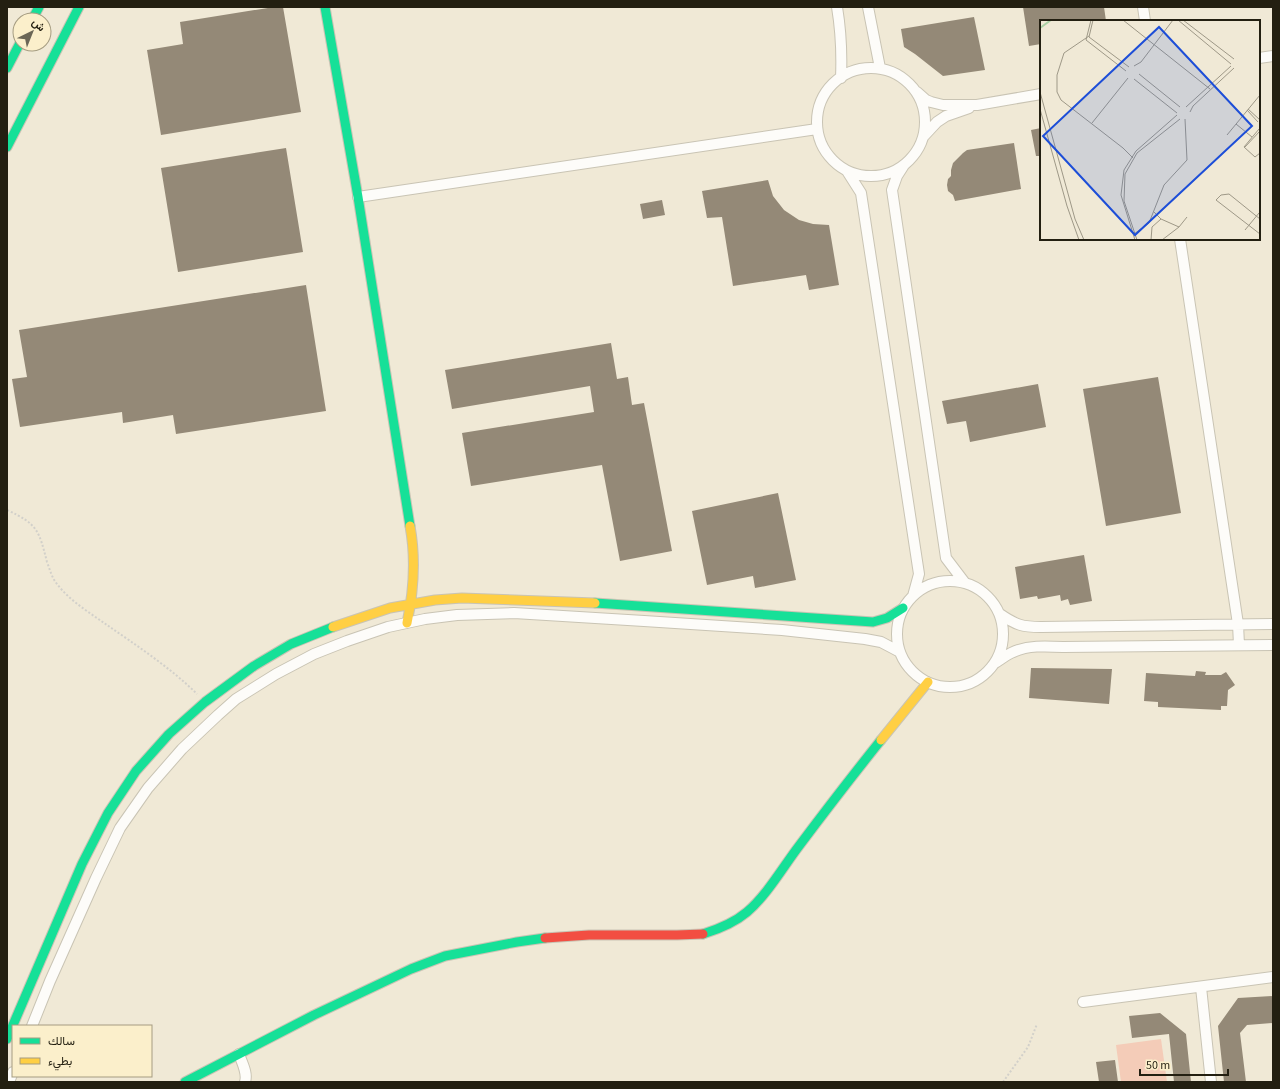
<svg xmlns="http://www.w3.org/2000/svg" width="1280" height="1089" font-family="'Source Sans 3',Vazirmatn,sans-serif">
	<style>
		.green { fill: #f4ccb8 }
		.building { fill: #948977 }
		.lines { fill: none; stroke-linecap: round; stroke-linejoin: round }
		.street-casing { stroke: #c9c4b4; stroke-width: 12 }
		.fast-casing { stroke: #c9c4b4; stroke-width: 11 }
		.slow-casing { stroke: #c9c4b4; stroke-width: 11 }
		.jam-casing { stroke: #c9c4b4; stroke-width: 11 }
		.path { stroke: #d2d0ca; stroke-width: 2; stroke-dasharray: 2 2; stroke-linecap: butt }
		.street { stroke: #fdfcf9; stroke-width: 10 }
		.fast { stroke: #16e098; stroke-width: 9 }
		.slow { stroke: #ffcf43; stroke-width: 9 }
		.jam { stroke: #f24e42; stroke-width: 9 }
		.inset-river { fill: none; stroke: #abd1a4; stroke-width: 2 }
		.inset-road { fill: none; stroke: #9e9887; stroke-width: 1 }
		.view { fill: #1d4ed8; fill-opacity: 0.15; stroke: #1d4ed8; stroke-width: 2 }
		.inset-edge { fill: none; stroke: #231f11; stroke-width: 2 }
	</style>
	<rect width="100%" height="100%" fill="#f0e9d6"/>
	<path class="green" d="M 1161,1039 L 1167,1082 L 1121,1082 L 1116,1045 Z"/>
	<path class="building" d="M 274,7 L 283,7 L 301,112 L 161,135 L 147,50 L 183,44 L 180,22 Z
		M 1023,7 L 1104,7 L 1106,21 L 1041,21 L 1041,44 L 1029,46 Z
		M 974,17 L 985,70 L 943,76 L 915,54 L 904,47 L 901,29 Z
		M 1041,128 L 1041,156 L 1036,156 L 1031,130 Z
		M 1014,143 L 1021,189 L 955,201 L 953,195 L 948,191 L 947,185 L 948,179 L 951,176 L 951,170 L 953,163 L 963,153 L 967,150 Z
		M 286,148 L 303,252 L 178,272 L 161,168 Z
		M 768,180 L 773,196 L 784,210 L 799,220 L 813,224 L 829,225 L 839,285 L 809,290 L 806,275 L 733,286 L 722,217 L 707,218 L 702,191 Z
		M 662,200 L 665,215 L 643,219 L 640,204 Z
		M 306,285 L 326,411 L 176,434 L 173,415 L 123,423 L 122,412 L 20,427 L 12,379 L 27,377 L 19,330 Z
		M 611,343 L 617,379 L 628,377 L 632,405 L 644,403 L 672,551 L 620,561 L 602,465 L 471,486 L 462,433 L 594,412 L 590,386 L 452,409 L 445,370 Z
		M 1158,377 L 1181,513 L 1106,526 L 1083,389 Z
		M 1038,384 L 1046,427 L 970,442 L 966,421 L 947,424 L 942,401 Z
		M 778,493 L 796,580 L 755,588 L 753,576 L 707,585 L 692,511 Z
		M 1084,555 L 1092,601 L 1070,605 L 1068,599 L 1061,601 L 1060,595 L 1038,599 L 1037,596 L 1020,599 L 1015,567 Z
		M 1031,668 L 1112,669 L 1109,704 L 1029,698 Z
		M 1196,671 L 1206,672 L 1205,675 L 1221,675 L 1226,672 L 1235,685 L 1228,690 L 1227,706 L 1221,706 L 1221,710 L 1158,707 L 1158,702 L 1144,701 L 1146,673 L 1195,676 Z
		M 1273,996 L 1273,1023 L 1247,1025 L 1240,1033 L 1246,1082 L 1224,1082 L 1218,1026 L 1238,998 Z
		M 1160,1013 L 1186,1034 L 1191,1082 L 1174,1082 L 1169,1034 L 1132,1038 L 1129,1016 Z
		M 1115,1060 L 1118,1082 L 1099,1082 L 1096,1062 Z"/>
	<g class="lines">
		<defs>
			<path id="street" d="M 837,7 C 841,31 842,54 841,78
				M 868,7 L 880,68
				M 1143,7 L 1145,21
				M 1259,58 L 1273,56
				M817 122a54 54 0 1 1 108 0a54 54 0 1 1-108 0Z
				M 917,92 L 926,100 L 931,102 L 943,105 L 977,105 L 1041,94
				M 923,137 L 937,122 L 946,116 L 969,108
				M 904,165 L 897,176 L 892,190 L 946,558 L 965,583
				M 847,171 L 861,193 L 919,574 L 913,596
				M 358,197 L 817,129
				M 1180,239 L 1238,624 L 1239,645
				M897 634a53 53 0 1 1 106 0a53 53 0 1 1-106 0Z
				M 1000,614 C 1016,625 1022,627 1041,627 L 1273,624
				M 995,663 C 1000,660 1005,656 1011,653 C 1027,645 1046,646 1063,647 L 1273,645
				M 1201,987 L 1211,1082
				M 1083,1002 L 1273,977
				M 32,1026 L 50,981 L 96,878 L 120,828 L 148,788 L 182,749 L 218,715 L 236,699 L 276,674 L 314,654 L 347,641 L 388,627 L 425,619 L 457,615 L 514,613 L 644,621 L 782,630 L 865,639 L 881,642 L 900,652
				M 239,1054 C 242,1063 248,1073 245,1082
				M 9,1082 L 13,1072"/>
			<path id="fast" d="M 325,7 L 358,197 L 410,526
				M 32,20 L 39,7
				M 7,68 L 20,43
				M 7,147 L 79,7
				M 595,603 L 873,622 L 887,618 L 903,608
				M 703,934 C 719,929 734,923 747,912 C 767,895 783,867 799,846 C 826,810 853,775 881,740
				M 7,1039 L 82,864 L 108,813 L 136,771 L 169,734 L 205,702 L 254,666 L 291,644 L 333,627
				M 185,1082 L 314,1015 L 411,969 L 445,956 L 517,942 L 545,938"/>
			<path id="slow" d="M 407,623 C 414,590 416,559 410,526
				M 333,627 L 390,608 L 435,600 L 462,598 L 595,603
				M 881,740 L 928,682"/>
			<path id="jam" d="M 545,938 L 589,935 L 677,935 L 703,934"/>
		</defs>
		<use href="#street" class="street-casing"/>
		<use href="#fast" class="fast-casing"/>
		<use href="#slow" class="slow-casing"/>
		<use href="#jam" class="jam-casing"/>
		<path class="path" d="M 7,510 C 38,524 39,531 47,562 C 50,570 52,578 57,584 C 70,601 90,613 107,625 C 136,645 172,669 197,694
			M 1003,1082 L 1028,1047 L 1037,1024"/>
		<use href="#street" class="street"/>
		<use href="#fast" class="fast"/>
		<use href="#slow" class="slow"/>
		<use href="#jam" class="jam"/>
	</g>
	<g transform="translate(1040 20)">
		<rect width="220" height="220" fill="#f0e9d6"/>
		<path class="inset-river" d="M 0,8 L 11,0"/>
		<path class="inset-road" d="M 51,0 L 46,20 L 86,51M 53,0 L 49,17 L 89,47M 83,0 L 170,69M 138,0 L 191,44M 143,0 L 194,39M 49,16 L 24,33 L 17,55 L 17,72 L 21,80 L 83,128 L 93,138M 94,46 L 101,42 L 133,0M 99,54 L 140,87M 94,59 L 137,93M 0,72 L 35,199 L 44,220M 146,87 L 191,46M 0,89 L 27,186 L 39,220M 208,89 L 220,100M 207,90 L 218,102M 150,92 L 153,86 L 194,48M 52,103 L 88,58M 196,104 L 212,117M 187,115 L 220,75M 204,127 L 219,109M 204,127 L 215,137 L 220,133M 205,127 L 220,111M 114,192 L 121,199 L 139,207 L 147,197M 220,199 L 189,174 L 181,175 L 176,180 L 220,214M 205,210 L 219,193M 94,214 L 109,203 L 124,165 L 147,140 L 145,99M 95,220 L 81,175 L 84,150 L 96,131 L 137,95M 97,220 L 84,181 L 85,154 L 97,133 L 140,99M 111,220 L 112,207 L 121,199M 122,220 L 139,207"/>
		<path class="view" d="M 119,7 L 212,106 L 95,215 L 3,116 Z"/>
		<rect width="220" height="220" class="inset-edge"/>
	</g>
	<rect width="1280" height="1089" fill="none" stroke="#231f11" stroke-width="16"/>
	<rect x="12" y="1025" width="140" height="52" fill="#fbefcb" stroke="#a59c81"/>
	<rect x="20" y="1038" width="20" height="6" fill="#16e098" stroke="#a59c81"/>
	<text x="48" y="1045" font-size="12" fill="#231f11">سالك</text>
	<rect x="20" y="1058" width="20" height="6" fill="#ffcf43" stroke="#a59c81"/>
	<text x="48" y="1065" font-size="12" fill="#231f11">بطيء</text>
	<g transform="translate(32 32) rotate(43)"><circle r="19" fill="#fbefcb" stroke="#a59c81"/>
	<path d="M0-3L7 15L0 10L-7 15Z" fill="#6b6656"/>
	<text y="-6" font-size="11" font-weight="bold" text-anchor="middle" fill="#231f11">ش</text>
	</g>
	<path d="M1140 1069v6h88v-6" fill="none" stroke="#231f11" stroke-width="2"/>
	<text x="1146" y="1069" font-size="12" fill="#231f11" stroke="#fbefcb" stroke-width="3" paint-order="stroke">50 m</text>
</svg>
